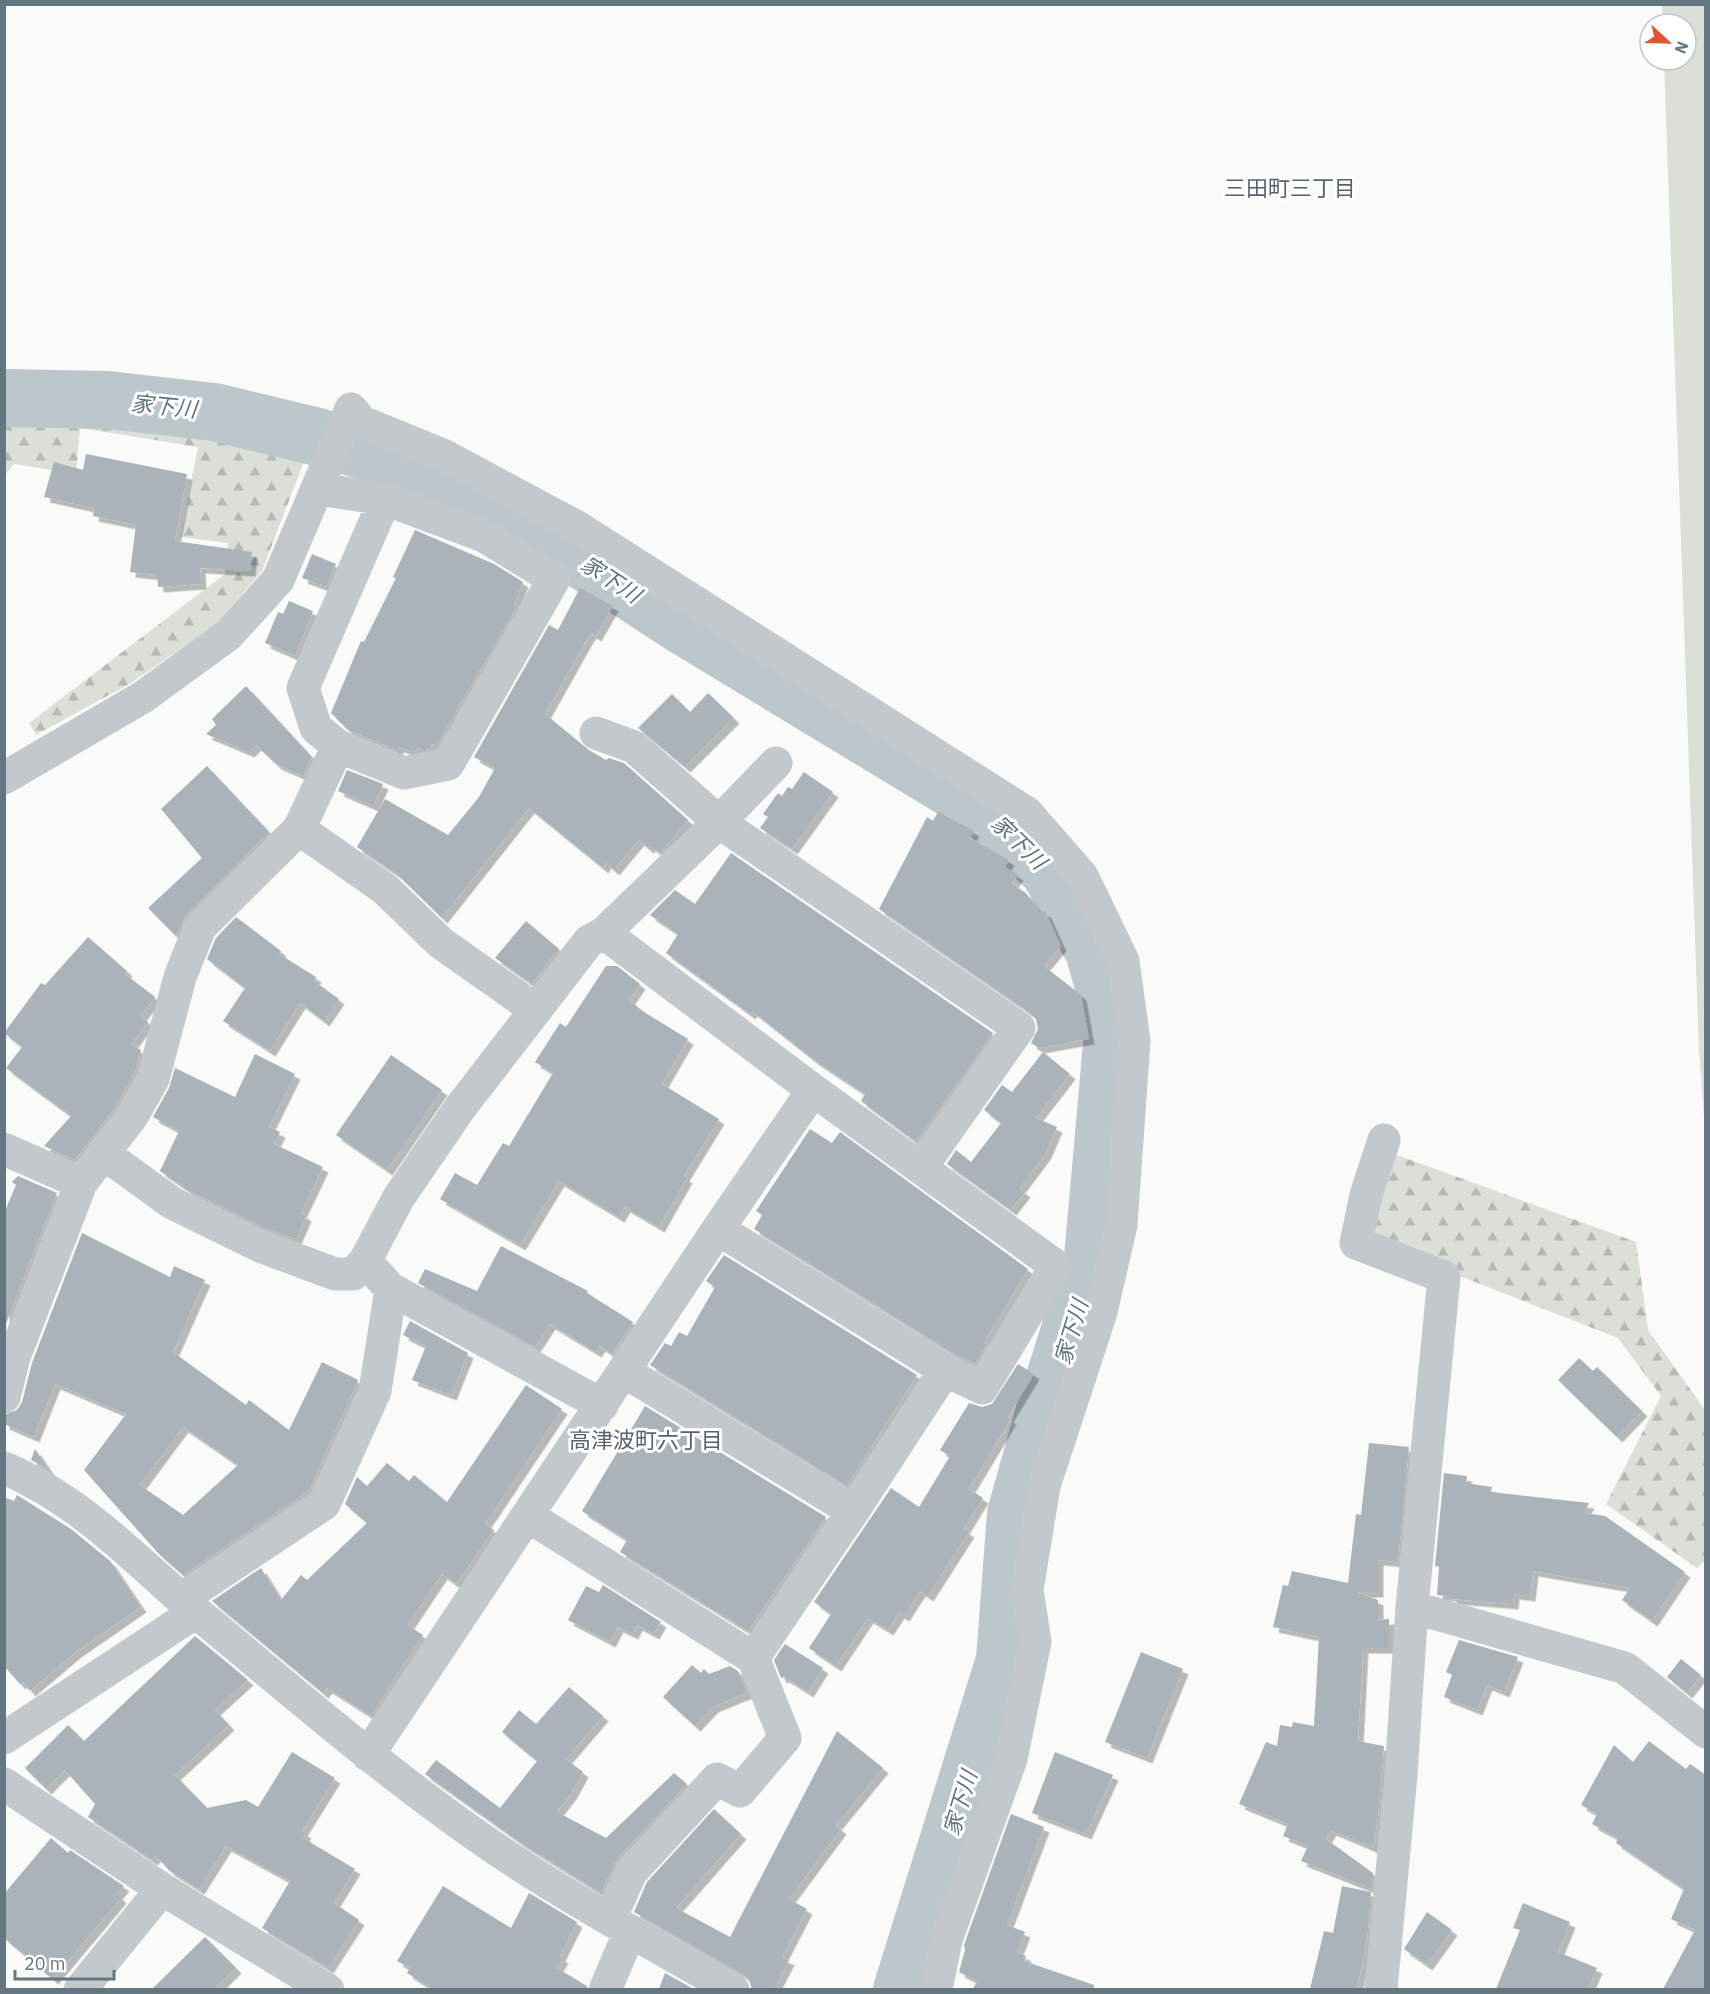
<svg xmlns="http://www.w3.org/2000/svg" width="1710" height="1994" font-family="'IBM Plex Sans','Noto Sans JP',sans-serif">
	<style>
		.grass { fill: #dadfd7 }
		.forest { fill: url(#forest-firs) }
		.lines { fill: none; stroke-linecap: round; stroke-linejoin: round }
		.river { stroke: #bbc7cb; stroke-width: 58 }
		.building { fill: #aab3b9; fill-rule: evenodd; filter: url(#shadow) }
		.minor { stroke: #c3c8cc; stroke-width: 33 }
		.labels { text-anchor: middle; stroke-width: 6; stroke-linejoin: round; paint-order: stroke }
		.neighbourhood-label { font-size: 22px; fill: #57646e; stroke: #fff }
		.water-label { font-size: 22px; font-style: italic; fill: #60757c; stroke: #fff }
	</style>
	<defs>
		<pattern id="forest-firs" width="22" height="20" patternUnits="userSpaceOnUse" patternTransform="scale(1.5)"><rect width="22" height="20" fill="#dadfd7"/><path d="M5 1l3.5 6h-7zM16 11l3.5 6h-7z" fill="#b4b9b4"/></pattern>
		<filter id="shadow"><feDropShadow dx="5.5" dy="5.5" stdDeviation="0" flood-color="#0004"/></filter>
	</defs>
	<rect width="100%" height="100%" fill="#fafaf8"/>
	<path class="grass" d="M 1662,5 L 1706,5 L 1705,1131 L 1699,1050 L 1664,60 L 1686,60 L 1686,24 L 1663,24 Z"/>
	<path class="forest" d="M 5,408 L 20,408 L 32,415 L 112,418 L 214,431 L 308,451 L 262,571 L 215,625 L 131,683 L 36,735 L 29,723 L 225,574 L 228,543 L 181,537 L 198,447 L 80,428 L 76,474 L 14,464 L 5,475 Z
		M 1397,1155 L 1636,1242 L 1648,1330 L 1705,1410 L 1706,1559 L 1697,1568 L 1606,1504 L 1661,1396 L 1618,1338 L 1368,1240 L 1379,1174 Z"/>
	<g class="lines">
		<path class="river" d="M 4,398 L 108,400 L 214,412 L 318,437 L 416,466 L 512,514 L 682,625 L 979,805 L 1049,870 L 1094,951 L 1114,1022 L 1093,1258 L 1047,1403 L 1016,1514 L 1005,1660 L 902,1990"/>
	</g>
	<path class="building" d="M 86,454 L 187,474 L 175,541 L 252,552 L 250,571 L 200,568 L 201,584 L 158,587 L 157,575 L 130,572 L 136,525 L 93,516 L 94,508 L 44,497 L 54,462 L 83,470 Z
		M 415,530 L 494,564 L 523,582 L 514,605 L 517,606 L 437,745 L 432,744 L 430,749 L 424,750 L 418,747 L 416,751 L 412,752 L 399,747 L 397,750 L 348,730 L 331,713 L 361,641 L 364,642 L 396,578 L 393,577 Z
		M 312,554 L 336,564 L 326,587 L 302,578 Z
		M 580,588 L 613,606 L 596,636 L 591,633 L 587,639 L 545,714 L 589,750 L 606,760 L 609,758 L 624,763 L 688,820 L 660,853 L 650,846 L 648,848 L 639,840 L 614,870 L 606,863 L 603,868 L 529,808 L 442,918 L 398,875 L 357,847 L 385,799 L 448,835 L 479,797 L 495,768 L 474,757 L 549,625 L 558,630 Z
		M 289,601 L 313,611 L 295,656 L 265,643 L 278,612 L 283,614 Z
		M 246,686 L 312,757 L 303,776 L 276,764 L 256,745 L 249,752 L 206,734 L 216,725 L 212,719 Z
		M 708,693 L 734,718 L 685,767 L 638,728 L 672,694 L 690,712 Z
		M 207,766 L 269,832 L 187,914 L 176,936 L 148,908 L 202,858 L 161,809 Z
		M 347,770 L 383,784 L 373,806 L 338,791 Z
		M 804,772 L 833,792 L 792,849 L 760,828 L 768,817 L 763,814 L 778,793 L 782,796 L 788,787 L 792,789 Z
		M 938,812 L 974,831 L 970,838 L 1009,860 L 1005,867 L 1018,875 L 1012,884 L 1026,893 L 1040,913 L 1045,911 L 1061,946 L 1044,966 L 1081,995 L 1089,1039 L 1039,1048 L 1031,1043 L 1038,1029 L 1036,1019 L 1030,1013 L 879,909 L 927,817 L 933,821 Z
		M 731,853 L 993,1033 L 916,1142 L 861,1101 L 865,1094 L 814,1060 L 752,1011 L 750,1014 L 666,953 L 678,934 L 650,915 L 675,890 L 695,904 Z
		M 236,917 L 281,951 L 279,954 L 316,977 L 314,981 L 339,999 L 324,1021 L 300,1003 L 270,1051 L 223,1021 L 245,988 L 207,959 L 216,938 Z
		M 526,921 L 559,949 L 532,984 L 495,958 Z
		M 88,937 L 127,971 L 125,974 L 155,997 L 141,1016 L 148,1022 L 131,1045 L 141,1050 L 135,1072 L 116,1106 L 75,1160 L 44,1146 L 71,1116 L 6,1068 L 22,1047 L 4,1033 L 41,983 L 45,985 Z
		M 606,966 L 617,966 L 640,984 L 629,1000 L 644,1012 L 688,1039 L 662,1084 L 719,1119 L 684,1176 L 687,1178 L 659,1227 L 625,1207 L 619,1217 L 559,1181 L 520,1245 L 440,1199 L 455,1173 L 477,1185 L 503,1143 L 509,1146 L 553,1073 L 535,1062 L 560,1023 L 566,1027 Z
		M 1043,1052 L 1070,1074 L 1036,1118 L 1057,1127 L 1046,1153 L 1020,1188 L 1025,1192 L 1011,1210 L 947,1164 L 956,1150 L 971,1162 L 1001,1123 L 984,1110 L 1002,1085 L 1012,1092 Z
		M 255,1054 L 295,1074 L 269,1127 L 280,1132 L 274,1144 L 323,1167 L 301,1213 L 306,1216 L 296,1239 L 267,1229 L 188,1190 L 160,1171 L 179,1131 L 153,1117 L 169,1088 L 175,1068 L 235,1097 Z
		M 391,1055 L 442,1090 L 387,1170 L 336,1135 Z
		M 810,1129 L 832,1143 L 840,1132 L 1028,1269 L 984,1343 L 987,1344 L 975,1364 L 954,1354 L 754,1229 L 762,1215 L 756,1211 Z
		M 18,1176 L 57,1193 L 4,1329 L 4,1213 L 16,1185 L 12,1182 Z
		M 82,1233 L 170,1277 L 174,1266 L 205,1280 L 173,1352 L 246,1405 L 249,1400 L 289,1430 L 322,1362 L 358,1380 L 309,1491 L 183,1575 L 159,1554 L 84,1470 L 126,1414 L 55,1384 L 34,1437 L 4,1424 L 4,1415 L 17,1410 L 22,1402 L 32,1363 ZM 183,1427 L 238,1465 L 183,1515 L 140,1485 Z
		M 501,1246 L 588,1291 L 587,1293 L 633,1322 L 612,1354 L 600,1346 L 596,1352 L 550,1324 L 535,1347 L 418,1283 L 425,1269 L 477,1291 Z
		M 724,1255 L 917,1375 L 847,1486 L 650,1365 L 665,1343 L 671,1346 L 679,1332 L 687,1336 L 715,1287 L 706,1281 Z
		M 410,1321 L 468,1353 L 451,1395 L 412,1380 L 426,1346 L 403,1335 Z
		M 1579,1358 L 1593,1371 L 1597,1367 L 1642,1411 L 1617,1437 L 1558,1380 Z
		M 1018,1364 L 1034,1374 L 1008,1417 L 1011,1419 L 969,1489 L 983,1498 L 964,1529 L 969,1532 L 928,1596 L 920,1591 L 904,1616 L 899,1613 L 888,1630 L 868,1618 L 836,1666 L 809,1648 L 831,1614 L 814,1602 L 891,1488 L 919,1507 L 950,1456 L 940,1450 L 969,1403 L 982,1407 L 992,1404 Z
		M 526,1385 L 562,1409 L 485,1524 L 494,1530 L 456,1584 L 442,1574 L 408,1625 L 423,1635 L 371,1716 L 327,1688 L 323,1693 L 212,1601 L 261,1568 L 281,1600 L 301,1575 L 307,1580 L 367,1523 L 345,1504 L 357,1477 L 367,1486 L 387,1463 L 409,1481 L 414,1475 L 447,1502 Z
		M 645,1406 L 826,1517 L 748,1631 L 620,1552 L 627,1540 L 582,1511 Z
		M 1369,1443 L 1409,1447 L 1398,1562 L 1378,1560 L 1378,1592 L 1357,1592 L 1378,1600 L 1378,1620 L 1389,1619 L 1389,1648 L 1363,1648 L 1358,1741 L 1384,1746 L 1378,1816 L 1373,1848 L 1331,1830 L 1326,1839 L 1373,1873 L 1372,1889 L 1301,1861 L 1308,1846 L 1283,1836 L 1288,1824 L 1239,1804 L 1266,1742 L 1277,1746 L 1280,1725 L 1292,1727 L 1293,1722 L 1314,1726 L 1319,1637 L 1273,1627 L 1283,1585 L 1288,1586 L 1292,1571 L 1348,1583 L 1356,1514 L 1361,1515 Z
		M 35,1449 L 49,1470 L 31,1460 Z
		M 1444,1473 L 1467,1476 L 1466,1483 L 1492,1487 L 1491,1492 L 1589,1503 L 1584,1513 L 1605,1516 L 1685,1572 L 1652,1621 L 1622,1600 L 1630,1588 L 1533,1571 L 1530,1596 L 1514,1594 L 1513,1604 L 1452,1599 L 1451,1596 L 1437,1595 L 1439,1567 L 1435,1566 Z
		M 17,1495 L 71,1529 L 110,1561 L 141,1607 L 76,1652 L 30,1691 L 23,1682 L 20,1684 L 4,1666 L 4,1497 L 14,1501 Z
		M 603,1585 L 661,1622 L 654,1634 L 637,1625 L 633,1634 L 618,1627 L 610,1642 L 568,1620 L 586,1586 L 599,1592 Z
		M 195,1636 L 248,1680 L 215,1710 L 229,1725 L 175,1775 L 207,1808 L 246,1800 L 258,1807 L 292,1752 L 335,1778 L 302,1831 L 306,1833 L 303,1838 L 355,1869 L 334,1903 L 359,1920 L 328,1968 L 262,1928 L 290,1881 L 226,1846 L 199,1889 L 170,1871 L 156,1856 L 152,1860 L 88,1817 L 95,1804 L 65,1770 L 46,1789 L 25,1768 L 68,1725 L 84,1741 Z
		M 1459,1640 L 1518,1657 L 1504,1692 L 1487,1685 L 1477,1710 L 1444,1697 L 1452,1675 L 1446,1672 Z
		M 785,1644 L 823,1668 L 808,1692 L 784,1677 L 781,1678 L 774,1660 Z
		M 1141,1652 L 1183,1669 L 1147,1758 L 1105,1742 Z
		M 1681,1659 L 1701,1675 L 1687,1693 L 1667,1677 Z
		M 692,1665 L 701,1673 L 704,1669 L 709,1674 L 730,1666 L 738,1671 L 747,1693 L 713,1707 L 695,1726 L 663,1697 Z
		M 569,1687 L 603,1716 L 566,1759 L 583,1772 L 571,1794 L 557,1812 L 606,1838 L 674,1773 L 687,1784 L 617,1859 L 601,1893 L 521,1843 L 425,1774 L 436,1760 L 500,1808 L 537,1761 L 502,1732 L 519,1710 L 536,1724 Z
		M 837,1731 L 883,1768 L 836,1825 L 841,1829 L 789,1899 L 807,1909 L 782,1957 L 789,1960 L 774,1989 L 752,1989 L 749,1980 L 742,1974 L 634,1912 L 647,1882 L 714,1809 L 741,1834 L 676,1908 L 730,1937 Z
		M 1649,1741 L 1686,1769 L 1690,1764 L 1706,1775 L 1706,1989 L 1663,1989 L 1695,1930 L 1671,1919 L 1684,1889 L 1616,1843 L 1618,1838 L 1592,1824 L 1597,1814 L 1581,1805 L 1614,1745 L 1633,1762 Z
		M 1055,1752 L 1113,1775 L 1086,1834 L 1032,1813 Z
		M 1011,1814 L 1044,1827 L 1007,1925 L 1025,1932 L 1017,1952 L 1026,1956 L 1024,1961 L 1094,1985 L 1094,1989 L 973,1989 L 977,1981 L 959,1972 L 965,1950 L 964,1945 Z
		M 51,1838 L 68,1853 L 70,1850 L 124,1886 L 117,1894 L 121,1898 L 53,1979 L 4,1938 L 4,1894 Z
		M 443,1886 L 511,1928 L 529,1893 L 577,1922 L 560,1956 L 563,1958 L 557,1968 L 587,1986 L 587,1989 L 433,1989 L 407,1973 L 410,1968 L 397,1961 Z
		M 1342,1886 L 1371,1892 L 1367,1940 L 1357,1989 L 1310,1989 L 1324,1931 L 1333,1933 Z
		M 1523,1903 L 1570,1922 L 1558,1952 L 1597,1968 L 1588,1989 L 1496,1989 L 1520,1930 L 1513,1928 Z
		M 1427,1912 L 1452,1930 L 1427,1965 L 1404,1949 Z
		M 205,1937 L 236,1968 L 215,1989 L 152,1989 Z
		M 665,1973 L 692,1988 L 694,1989 L 659,1989 Z"/>
	<g class="lines">
		<path class="minor" d="M 318,489 L 385,499 L 484,536 L 554,579 L 448,764 L 404,773 L 338,746 L 316,728 L 303,688 L 385,499
			M 596,733 L 634,747 L 719,822 L 776,763
			M 4,778 L 143,697 L 228,635 L 278,580 L 351,409 L 362,422 L 445,456 L 577,527 L 1027,813 L 1082,876 L 1123,961 L 1134,1041 L 1121,1225 L 1101,1312 L 1044,1486 L 1027,1590 L 1035,1642 L 1011,1759 L 946,1940 L 936,1990
			M 299,829 L 385,889 L 441,943 L 536,1010
			M 1384,1140 L 1366,1195 L 1356,1243 L 1444,1277 L 1412,1607
			M 4,1149 L 81,1183
			M 103,1153 L 172,1203 L 260,1246 L 335,1274 L 353,1274 L 365,1261 L 391,1289 L 602,1405
			M 718,1229 L 813,1090
			M 365,1261 L 399,1197 L 460,1108 L 589,941 L 604,933
			M 4,1397 L 14,1357 L 81,1183 L 132,1116 L 153,1079 L 180,977 L 200,927 L 299,829 L 338,746
			M 4,1468 C 79,1499 136,1560 196,1612 L 4,1738
			M 853,1511 L 945,1370 L 982,1388 L 1056,1266 L 813,1090 L 604,933 L 719,822 L 1019,1028 L 922,1166
			M 528,1516 L 753,1658 L 853,1511 L 625,1372
			M 181,1599 L 324,1504 L 375,1391 L 391,1289
			M 196,1612 C 289,1689 381,1769 480,1838 C 560,1894 648,1941 733,1990
			M 368,1755 L 718,1229 L 945,1370
			M 4,1784 L 162,1889 L 328,1990
			M 610,1919 L 631,1872 L 717,1779 L 740,1791 L 785,1738 L 753,1658
			M 80,1990 L 162,1889
			M 605,1990 L 630,1931
			M 1381,1990 L 1401,1775 L 1412,1607 L 1625,1668 L 1706,1732"/>
	</g>
	<g class="labels">
		<g class="neighbourhood-label">
			<text x="1290" y="196">三田町三丁目</text>
			<text x="646" y="1448">高津波町六丁目</text>
		</g>
		<g class="water-label">
			<text transform="translate(164 406) rotate(6)" y="8">家下川</text>
			<text transform="translate(611 579) rotate(33)" y="8">家下川</text>
			<text transform="translate(1019 842) rotate(44)" y="8">家下川</text>
			<text transform="translate(1071 1332) rotate(-73)" y="8">家下川</text>
			<text transform="translate(960 1803) rotate(-73)" y="8">家下川</text>
		</g>
	</g>
	<rect width="1710" height="1994" fill="none" stroke="#657683" stroke-width="12"/>
	<g transform="translate(1668 42) rotate(112)"><circle r="28" fill="#ffffff" stroke="#c1c8cd" stroke-width="1.5"/>
	<path d="M0-4.5L10 22L0 15L-10 22Z" fill="#e4572e"/>
	<text y="-9" font-size="16" font-weight="bold" text-anchor="middle" fill="#657683">N</text>
	</g>
	<path d="M15 1970v9h99v-9" fill="none" stroke="#657683" stroke-width="3"/>
	<text x="24" y="1970" font-size="18" fill="#657683" stroke="#ffffff" stroke-width="4.5" paint-order="stroke">20 m</text>
</svg>
